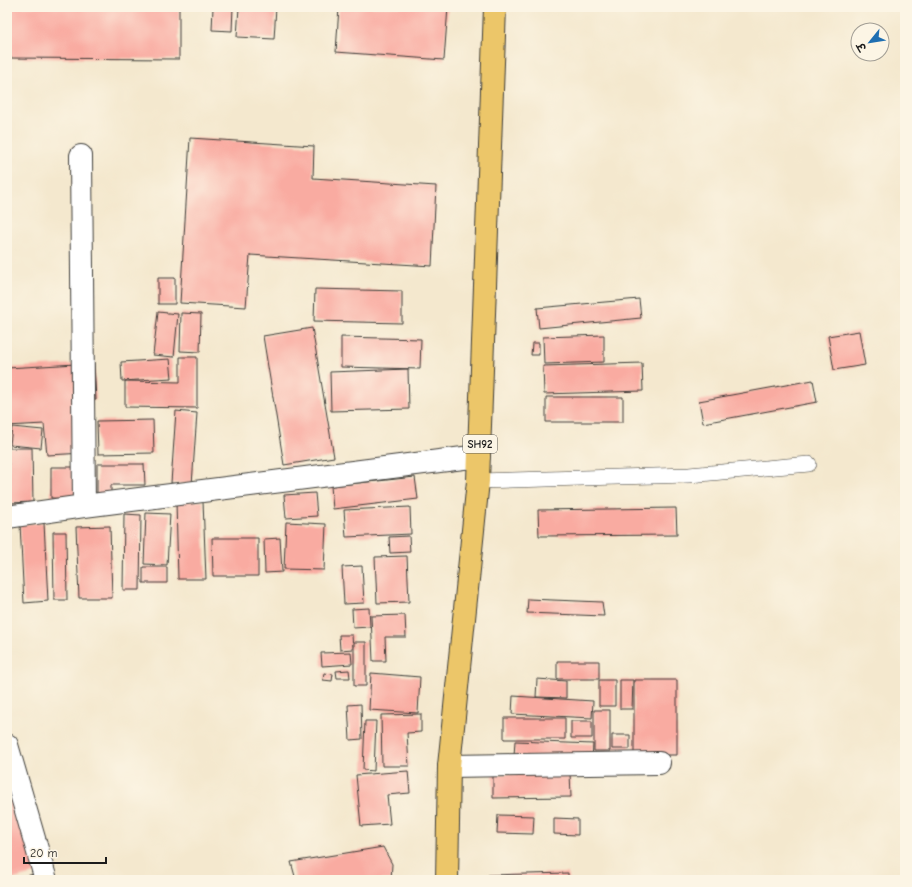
<svg xmlns="http://www.w3.org/2000/svg" width="912" height="887" font-family="'Comic Neue','Playpen Sans Deva',sans-serif">
	<style>
		.building { fill: #f9aba1 }
		.lines { fill: none; stroke-linecap: round; stroke-linejoin: round }
		.lane-casing { stroke: #3c3b37; stroke-width: 16 }
		.street-casing { stroke: #3c3b37; stroke-width: 24 }
		.primary-casing { stroke: #3c3b37; stroke-width: 24 }
		.lane { stroke: #fff; stroke-width: 15 }
		.street { stroke: #fff; stroke-width: 22 }
		.primary { stroke: #ecc669; stroke-width: 22 }
		.labels { text-anchor: middle; stroke-width: 3; stroke-linejoin: round; paint-order: stroke }
		.shield { fill: #fcf5e5; stroke: #5f5d58; stroke-width: 1 }
		.shield-label { font-size: 11px; font-weight: bold; fill: #1c1c1c }
	</style>
	<rect width="100%" height="100%" fill="#fcf5e5"/>
	<filter id="ink" filterUnits="userSpaceOnUse"><feTurbulence type="fractalNoise" baseFrequency=".025" numOctaves="2"/><feDisplacementMap in="SourceGraphic" scale="8" xChannelSelector="R" yChannelSelector="G"/><feConvolveMatrix kernelMatrix="1 2 1 2 8 2 1 2 1" color-interpolation-filters="sRGB"/></filter>
	<filter id="wash" filterUnits="userSpaceOnUse"><feTurbulence type="fractalNoise" baseFrequency=".012" numOctaves="4" result="noise"/><feDisplacementMap in="SourceGraphic" scale="16" xChannelSelector="R" yChannelSelector="G"/><feGaussianBlur stdDeviation="0.9" result="paint"/><feColorMatrix in="noise" values="0 0 0 0 0 0 0 0 0 0 0 0 0 0 0 0 0 1.4 0 .05"/><feComposite in="paint" operator="in"/></filter>
	<g filter="url(#wash)">
		<rect width="100%" height="100%" fill="#f4e8ce"/>
		<g id="blocks">
			<path class="building" d="M 7,7 L 179,7 L 179,59 L 7,58 Z
				M 213,7 L 233,7 L 232,31 L 212,30 Z
				M 239,7 L 276,7 L 274,39 L 237,37 Z
				M 339,7 L 448,7 L 444,60 L 336,52 Z
				M 190,138 L 314,146 L 313,178 L 436,186 L 432,266 L 250,255 L 246,307 L 180,303 Z
				M 158,278 L 175,278 L 175,304 L 158,304 Z
				M 315,289 L 402,291 L 402,323 L 314,321 Z
				M 639,299 L 641,318 L 539,328 L 537,308 Z
				M 158,312 L 178,314 L 174,357 L 153,355 Z
				M 181,313 L 201,314 L 200,352 L 180,351 Z
				M 312,328 L 334,457 L 284,465 L 263,336 Z
				M 859,331 L 865,365 L 834,370 L 828,336 Z
				M 604,335 L 604,362 L 544,364 L 543,337 Z
				M 341,337 L 421,339 L 420,369 L 341,367 Z
				M 532,343 L 539,343 L 539,355 L 531,355 Z
				M 180,357 L 197,357 L 197,408 L 125,407 L 125,381 L 180,382 Z
				M 170,359 L 172,378 L 122,381 L 121,362 Z
				M 94,363 L 96,400 L 82,401 L 85,453 L 47,455 L 44,424 L 7,426 L 7,368 Z
				M 642,363 L 643,391 L 544,394 L 543,366 Z
				M 408,369 L 409,409 L 331,411 L 330,372 Z
				M 813,380 L 817,402 L 703,423 L 699,401 Z
				M 546,397 L 623,397 L 623,422 L 546,422 Z
				M 176,411 L 197,413 L 192,485 L 171,483 Z
				M 153,420 L 154,453 L 98,454 L 97,421 Z
				M 12,427 L 43,430 L 41,448 L 10,445 Z
				M 8,448 L 32,448 L 33,502 L 10,503 Z
				M 97,464 L 144,464 L 145,485 L 111,485 L 111,498 L 97,498 Z
				M 51,467 L 77,467 L 77,499 L 51,498 Z
				M 415,477 L 418,499 L 333,509 L 331,486 Z
				M 315,493 L 317,516 L 286,518 L 284,495 Z
				M 176,501 L 203,501 L 206,579 L 178,579 Z
				M 410,507 L 411,534 L 346,537 L 344,510 Z
				M 676,508 L 677,535 L 539,536 L 538,510 Z
				M 146,513 L 170,514 L 167,565 L 144,564 Z
				M 124,514 L 141,515 L 140,590 L 123,590 Z
				M 286,522 L 326,524 L 324,570 L 284,569 Z
				M 44,523 L 48,601 L 24,603 L 20,524 Z
				M 110,526 L 112,598 L 79,598 L 76,527 Z
				M 53,532 L 66,532 L 67,600 L 54,600 Z
				M 409,536 L 410,552 L 390,553 L 389,537 Z
				M 212,538 L 258,538 L 258,576 L 213,576 Z
				M 280,538 L 282,572 L 265,573 L 264,539 Z
				M 407,556 L 409,602 L 377,603 L 375,557 Z
				M 362,566 L 364,603 L 344,604 L 342,567 Z
				M 143,567 L 167,567 L 167,583 L 143,583 Z
				M 528,599 L 602,602 L 604,616 L 527,613 Z
				M 369,608 L 370,627 L 353,628 L 352,609 Z
				M 405,615 L 406,637 L 385,637 L 386,661 L 373,661 L 371,616 Z
				M 339,635 L 352,635 L 353,649 L 340,650 Z
				M 354,642 L 366,642 L 366,686 L 354,686 Z
				M 351,652 L 352,664 L 322,666 L 321,653 Z
				M 557,661 L 599,661 L 599,679 L 557,679 Z
				M 349,670 L 350,678 L 337,678 L 336,671 Z
				M 324,673 L 333,674 L 332,681 L 323,680 Z
				M 371,673 L 420,677 L 418,713 L 369,710 Z
				M 537,679 L 566,681 L 566,698 L 536,697 Z
				M 599,680 L 615,680 L 615,706 L 599,706 Z
				M 620,680 L 633,680 L 632,709 L 620,709 Z
				M 634,680 L 677,680 L 677,755 L 634,755 Z
				M 513,696 L 593,701 L 592,718 L 512,714 Z
				M 361,704 L 362,739 L 350,740 L 348,705 Z
				M 594,710 L 610,710 L 610,751 L 594,751 Z
				M 421,714 L 421,732 L 407,733 L 409,766 L 382,766 L 381,715 Z
				M 504,718 L 565,718 L 565,739 L 504,739 Z
				M 365,721 L 376,721 L 374,771 L 363,770 Z
				M 571,721 L 592,721 L 592,738 L 571,738 Z
				M 612,735 L 630,735 L 630,749 L 612,749 Z
				M 515,741 L 593,744 L 592,760 L 514,756 Z
				M 408,771 L 410,793 L 387,795 L 390,824 L 361,826 L 356,775 Z
				M 570,773 L 571,797 L 493,798 L 493,774 Z
				M 7,783 L 41,872 L 11,880 L 7,880 Z
				M 498,815 L 534,816 L 533,834 L 497,833 Z
				M 554,818 L 578,819 L 578,835 L 554,834 Z
				M 383,847 L 392,864 L 391,880 L 296,880 L 291,862 Z
				M 568,873 L 568,880 L 488,880 L 488,875 Z"/>
		</g>
	</g>
	<g filter="url(#ink)">
		<use href="#blocks" fill-opacity="0" stroke="#3c3b37" stroke-width="1"/>
		<g class="lines">
			<defs>
				<path id="lane" d="M 478,481 L 689,475 L 809,464"/>
				<path id="street" d="M 81,156 L 84,506
					M 7,517 L 84,506 L 479,456
					M 7,745 L 46,880
					M 449,766 L 659,763"/>
				<path id="primary" d="M 447,880 L 449,766 L 478,481 L 495,7"/>
			</defs>
			<use href="#lane" class="lane-casing"/>
			<use href="#street" class="street-casing"/>
			<use href="#primary" class="primary-casing"/>
			<use href="#lane" class="lane"/>
			<use href="#street" class="street"/>
			<use href="#primary" class="primary"/>
		</g>
	</g>
	<g class="labels">
		<rect class="shield" x="463" y="435" width="34" height="18" rx="3"/>
		<g class="shield-label">
			<text x="480" y="448">SH92</text>
		</g>
	</g>
	<rect width="912" height="887" fill="none" stroke="#fcf5e5" stroke-width="24"/>
	<g transform="translate(870 42) rotate(240)"><circle r="19" fill="#fcf5e5" stroke="#a29e95"/>
	<path d="M0-3L7 15L0 10L-7 15Z" fill="#1f6fb2"/>
	<text y="-6" font-size="11" font-weight="bold" text-anchor="middle" fill="#1c1c1c">उ</text>
	</g>
	<path d="M24 857v6h82v-6" fill="none" stroke="#1c1c1c" stroke-width="2"/>
	<text x="30" y="857" font-size="12" fill="#1c1c1c" stroke="#fcf5e5" stroke-width="3" paint-order="stroke">20 m</text>
</svg>
